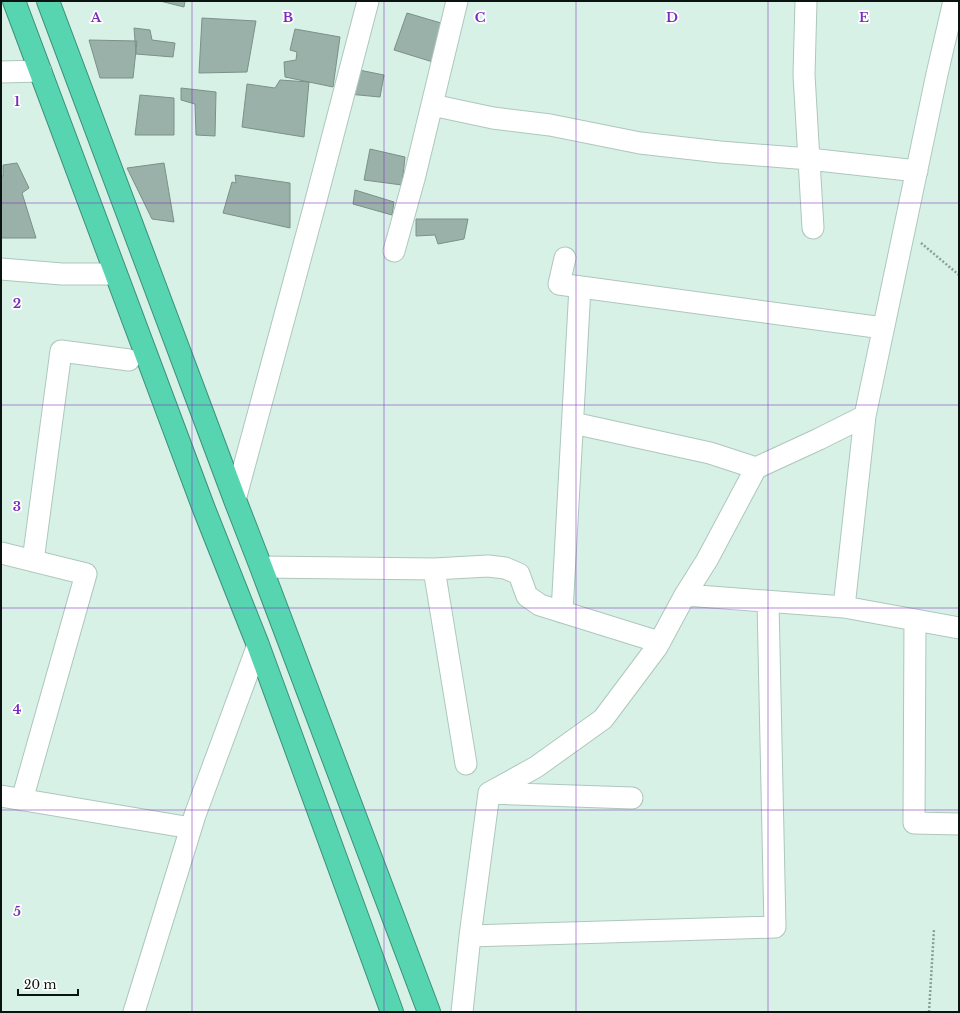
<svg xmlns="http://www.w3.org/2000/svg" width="960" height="1013" font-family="'Libre Baskerville',serif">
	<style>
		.building { fill: #99b1a8; stroke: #7a9188 }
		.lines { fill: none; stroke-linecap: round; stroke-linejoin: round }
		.street-casing { stroke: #aec7bd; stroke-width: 23 }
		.highway-casing { stroke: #3c9179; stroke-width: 24 }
		.path { stroke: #8b9f98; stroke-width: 2.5; stroke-dasharray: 2 2; stroke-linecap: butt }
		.street { stroke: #fff; stroke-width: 21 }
		.highway { stroke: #57d5b1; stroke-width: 22 }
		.grid { fill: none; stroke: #7b2cbf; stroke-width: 1; stroke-opacity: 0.55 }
		.grid-label { font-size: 13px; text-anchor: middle; font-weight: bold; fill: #7b2cbf; stroke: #fff; stroke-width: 3.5; stroke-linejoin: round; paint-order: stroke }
	</style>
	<rect width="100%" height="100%" fill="#d7f1e7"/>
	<path class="building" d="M 160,1 L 185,1 L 184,7 Z
		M 407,13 L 441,23 L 436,63 L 394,50 Z
		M 202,18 L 256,21 L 247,72 L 199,73 Z
		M 134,28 L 150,30 L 152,40 L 175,43 L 173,57 L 136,54 Z
		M 295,29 L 340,37 L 333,87 L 285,77 L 284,62 L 296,60 L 297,52 L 290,50 Z
		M 89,40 L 137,41 L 133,78 L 100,78 Z
		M 354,69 L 384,75 L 380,97 L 348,94 Z
		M 280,80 L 309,82 L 304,137 L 242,127 L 247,84 L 275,88 Z
		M 181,88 L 216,92 L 215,136 L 196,135 L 195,104 L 181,100 Z
		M 140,95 L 174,98 L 174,135 L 135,135 Z
		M 370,149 L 405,157 L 402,185 L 364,180 Z
		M 17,163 L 29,188 L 22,193 L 36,238 L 1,238 L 1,176 L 3,176 L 3,165 Z
		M 164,163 L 174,222 L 152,219 L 127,168 Z
		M 235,175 L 290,183 L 290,228 L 223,213 L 232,182 L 236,183 Z
		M 355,190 L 394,202 L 392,215 L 353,204 Z
		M 416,219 L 468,219 L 464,239 L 438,244 L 435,235 L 416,236 Z"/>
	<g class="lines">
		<defs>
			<path id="street" d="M 806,1 L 804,75 L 813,228
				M 1,72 L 41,71
				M 432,105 L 493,118 L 550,125 L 640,143 L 720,152 L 809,159 L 917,171
				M 394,251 L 414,179 L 457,1
				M 565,258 L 559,284 L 883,328
				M 1,269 L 62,274 L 116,274
				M 865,416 L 937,74 L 954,1
				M 573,423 L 710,453 L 756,468
				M 235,500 L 315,204 L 368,1
				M 1,553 L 86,574 L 22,800
				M 33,561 L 61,351 L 129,360
				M 261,567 L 434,569 L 488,566 L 505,568 L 519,574 L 527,596 L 540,605 L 659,642
				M 434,569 L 466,764
				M 685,595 L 844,607 L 959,628
				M 562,612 L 580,287
				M 915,620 L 914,823 L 959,824
				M 490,793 L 632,798
				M 1,796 L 191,828
				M 470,936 L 775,927 L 768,602
				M 134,1012 L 195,815 L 258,645
				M 462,1012 L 470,936 L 489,793 L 536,767 L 603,719 L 657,647 L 685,595 L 707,560 L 756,468 L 819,439 L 865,416 L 844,607"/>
			<path id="highway" d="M 14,1 L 204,509 L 258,645 L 392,1012
				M 48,1 L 235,500 L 261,567 L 429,1012"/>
		</defs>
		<use href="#street" class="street-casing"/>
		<use href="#highway" class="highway-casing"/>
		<path class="path" d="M 921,243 L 959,275
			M 929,1012 L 934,929"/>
		<use href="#street" class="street"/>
		<use href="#highway" class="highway"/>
	</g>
	<path class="grid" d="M 192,1 L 192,1012M 384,1 L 384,1012M 576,1 L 576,1012M 768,1 L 768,1012M 1,203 L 959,203M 1,405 L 959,405M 1,608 L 959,608M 1,810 L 959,810"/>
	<g class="grid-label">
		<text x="96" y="22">A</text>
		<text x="288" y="22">B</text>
		<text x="480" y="22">C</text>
		<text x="672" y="22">D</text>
		<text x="864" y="22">E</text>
		<text x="17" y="106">1</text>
		<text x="17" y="308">2</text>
		<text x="17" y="511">3</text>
		<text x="17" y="714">4</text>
		<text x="17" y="916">5</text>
	</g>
	<rect width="960" height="1013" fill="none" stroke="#0a1310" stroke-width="4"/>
	<path d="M18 989v6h60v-6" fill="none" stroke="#0a1310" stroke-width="2"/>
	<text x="24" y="989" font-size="12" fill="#0a1310" stroke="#ffffff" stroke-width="3" paint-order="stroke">20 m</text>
</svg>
